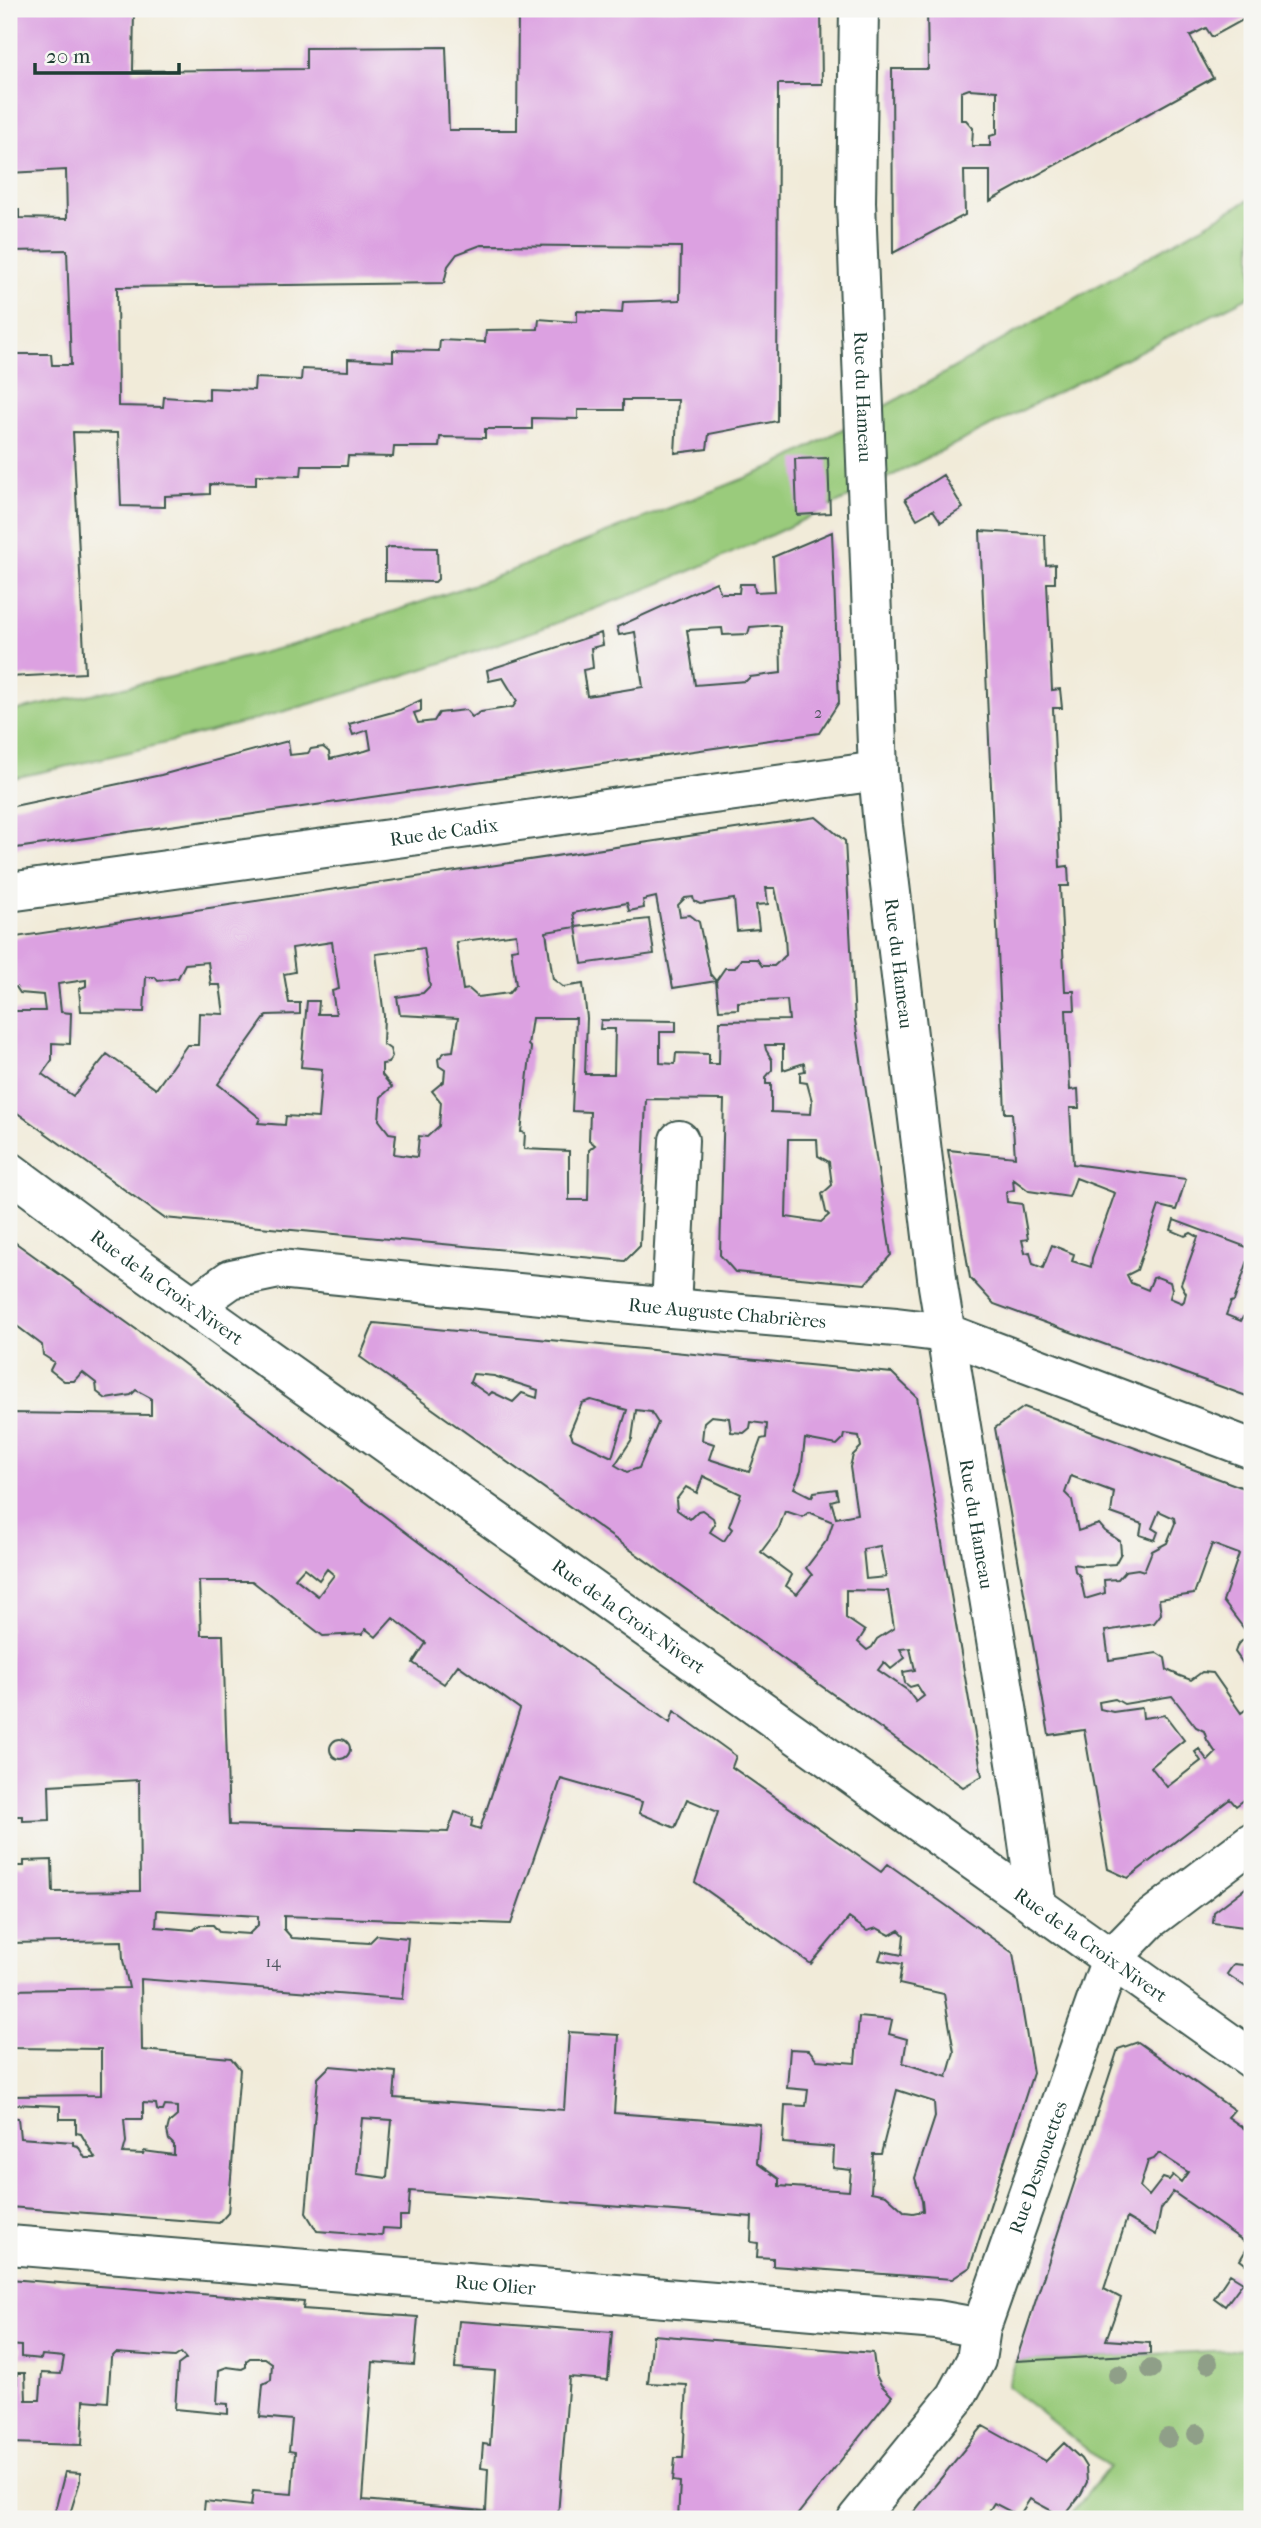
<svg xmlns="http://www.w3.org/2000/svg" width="1261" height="2528" font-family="'IM FELL French Canon',serif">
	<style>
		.green { fill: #9acb7b; stroke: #5c8458; stroke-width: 2 }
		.building { fill: #dca1e1; fill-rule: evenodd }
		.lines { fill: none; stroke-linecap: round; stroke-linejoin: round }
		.street-casing { stroke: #3e574d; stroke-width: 42 }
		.secondary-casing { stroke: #3e574d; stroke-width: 42 }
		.street { stroke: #fff; stroke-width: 38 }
		.secondary { stroke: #fff; stroke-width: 38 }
		.tree { fill: #8f9f88 }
		.labels { text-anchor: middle; stroke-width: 5; stroke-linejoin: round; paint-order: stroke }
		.number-label { font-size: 16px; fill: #4e565f }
		.street-label { font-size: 19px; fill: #1f3d34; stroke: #f6f6f2 }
	</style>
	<rect width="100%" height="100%" fill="#f6f6f2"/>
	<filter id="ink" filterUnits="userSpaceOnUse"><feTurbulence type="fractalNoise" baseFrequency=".0143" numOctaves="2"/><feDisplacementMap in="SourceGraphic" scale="14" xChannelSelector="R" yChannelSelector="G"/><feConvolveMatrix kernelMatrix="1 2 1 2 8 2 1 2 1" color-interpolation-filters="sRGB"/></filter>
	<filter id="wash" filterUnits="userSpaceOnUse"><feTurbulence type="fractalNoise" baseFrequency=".00686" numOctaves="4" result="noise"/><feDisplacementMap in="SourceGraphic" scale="28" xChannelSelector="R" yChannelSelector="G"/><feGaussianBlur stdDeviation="1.57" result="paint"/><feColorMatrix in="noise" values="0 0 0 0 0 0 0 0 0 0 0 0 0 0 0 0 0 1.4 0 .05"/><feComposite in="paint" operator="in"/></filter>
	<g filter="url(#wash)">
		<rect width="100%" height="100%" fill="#f1ebd9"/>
		<path class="green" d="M 1252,198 L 1252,295 C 1148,347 1044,399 939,452 C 857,493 775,536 690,571 C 470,662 243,730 9,779 L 9,712 L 171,677 L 299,643 L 487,580 L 773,467 L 927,383 Z
			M 1252,2349 L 1252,2519 L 1067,2519 L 1109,2467 L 1007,2386 L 1016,2361 Z"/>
		<g id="blocks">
			<path class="building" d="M 9,9 L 134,9 L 133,71 L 306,69 L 306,48 L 446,47 L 449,130 L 517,130 L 518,9 L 821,9 L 822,84 L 778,84 L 777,421 L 709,434 L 707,449 L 675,453 L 678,400 L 623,400 L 623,410 L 578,410 L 578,419 L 532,418 L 532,429 L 485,429 L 485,438 L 440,437 L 439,447 L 394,447 L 393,457 L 348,456 L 347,466 L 302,466 L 301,476 L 256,475 L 256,485 L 210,484 L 210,494 L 165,496 L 165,507 L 121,506 L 118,433 L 73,432 L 85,673 L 9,677 L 9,354 L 51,354 L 52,365 L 71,365 L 67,250 L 9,251 L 9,210 L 19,210 L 19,218 L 67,219 L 66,170 L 9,173 ZM 481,245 L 681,247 L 680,300 L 623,302 L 622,313 L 577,311 L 577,322 L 539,319 L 538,329 L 486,330 L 485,342 L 440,340 L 439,351 L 393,350 L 393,361 L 348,359 L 348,371 L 302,369 L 301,380 L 255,378 L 254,390 L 209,388 L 209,400 L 164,397 L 163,407 L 118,406 L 117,287 L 444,283 L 448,266 L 457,254 Z
				M 927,9 L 1252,9 L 1252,15 L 1212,37 L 1206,28 L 1190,36 L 1213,78 L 990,201 L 990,171 L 964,171 L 965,215 L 893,253 L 892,69 L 928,69 ZM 969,89 L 997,91 L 997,134 L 990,136 L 990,146 L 972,146 L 973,128 L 966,120 L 961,120 L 961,92 Z
				M 828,458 L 830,513 L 797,515 L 795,459 Z
				M 943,475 L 963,508 L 941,522 L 933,510 L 917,519 L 905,499 Z
				M 980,531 L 1045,535 L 1046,565 L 1055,564 L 1055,583 L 1047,583 L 1052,690 L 1060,689 L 1062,708 L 1053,708 L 1060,867 L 1068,866 L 1069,886 L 1060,886 L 1065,991 L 1074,991 L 1075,1010 L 1066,1010 L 1070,1090 L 1078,1089 L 1079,1108 L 1070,1108 L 1073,1164 L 1186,1179 L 1176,1210 L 1159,1206 L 1137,1270 L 1127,1275 L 1131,1283 L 1148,1290 L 1153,1278 L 1157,1277 L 1170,1282 L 1172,1289 L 1170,1298 L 1182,1303 L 1184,1301 L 1186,1293 L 1181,1284 L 1198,1237 L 1191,1233 L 1185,1236 L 1171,1230 L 1174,1220 L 1252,1249 L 1234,1301 L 1231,1302 L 1226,1315 L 1241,1321 L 1243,1317 L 1252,1320 L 1252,1398 L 994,1304 L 970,1278 L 948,1150 L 1015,1157 L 1012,1113 L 1005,1113 ZM 1076,1178 L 1115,1193 L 1092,1258 L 1091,1267 L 1072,1261 L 1074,1254 L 1052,1245 L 1043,1268 L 1033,1264 L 1030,1252 L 1025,1253 L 1022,1240 L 1028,1239 L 1022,1204 L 1007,1202 L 1006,1192 L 1014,1190 L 1013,1179 L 1029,1191 L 1069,1197 Z
				M 832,532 L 839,702 L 819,733 L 9,849 L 9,807 L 161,775 L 288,741 L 290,755 L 308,753 L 311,749 L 323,747 L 329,752 L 330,759 L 365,751 L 371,749 L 368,730 L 353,735 L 349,724 L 400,710 L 421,700 L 421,711 L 414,713 L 418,723 L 434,721 L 439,713 L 466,710 L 472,717 L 481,712 L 513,707 L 517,701 L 503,678 L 489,681 L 487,670 L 601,633 L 603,645 L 591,648 L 593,668 L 583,670 L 587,696 L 643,687 L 635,632 L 619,635 L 617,627 L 716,582 L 721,593 L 739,593 L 740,584 L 754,584 L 755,592 L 775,591 L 773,557 ZM 775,625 L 780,626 L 781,673 L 750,677 L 746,681 L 695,685 L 687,630 L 722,628 L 723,635 L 748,634 L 750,627 Z
				M 390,547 L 437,548 L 438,579 L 435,582 L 385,581 L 385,549 Z
				M 816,817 L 845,841 L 855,1020 L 891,1255 L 865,1284 L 735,1272 L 720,1255 L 724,1100 L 646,1099 L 640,1246 L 625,1261 L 164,1218 L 9,1107 L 9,996 L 11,996 L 12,1011 L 45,1011 L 43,995 L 20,993 L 16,987 L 9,988 L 9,938 ZM 766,888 L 775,888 L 785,936 L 786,955 L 774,966 L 762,966 L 757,959 L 741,959 L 735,968 L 725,968 L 716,981 L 719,1010 L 738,1009 L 738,1002 L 787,1000 L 789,1020 L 720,1021 L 719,1064 L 709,1064 L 709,1054 L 676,1053 L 675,1064 L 660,1063 L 660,1032 L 676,1032 L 676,1021 L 601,1020 L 600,1029 L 615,1029 L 614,1074 L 585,1074 L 587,1018 L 583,984 L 563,987 L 553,979 L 546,932 L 576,927 L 573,913 L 627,903 L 629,911 L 644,908 L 643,900 L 656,897 L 673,988 L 716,981 L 710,974 L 699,922 L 690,915 L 680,916 L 678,905 L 685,898 L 693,897 L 694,901 L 700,904 L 734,899 L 737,931 L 759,929 L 756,905 L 768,904 ZM 516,934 L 518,948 L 511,949 L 516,985 L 509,993 L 478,997 L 469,989 L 463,990 L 456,942 ZM 332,942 L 339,989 L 332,991 L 336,1014 L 318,1014 L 319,1001 L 307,1001 L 301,1067 L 322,1069 L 318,1118 L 286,1116 L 285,1125 L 258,1123 L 260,1118 L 218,1084 L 267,1015 L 300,1014 L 300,1003 L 289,1003 L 284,974 L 295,972 L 292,948 ZM 424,948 L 430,986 L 423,993 L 397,997 L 400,1015 L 458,1018 L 453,1051 L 445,1052 L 438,1059 L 439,1066 L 445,1070 L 444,1081 L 432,1091 L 441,1102 L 439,1126 L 427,1137 L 419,1136 L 417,1157 L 394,1154 L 396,1134 L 389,1133 L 379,1120 L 381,1097 L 392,1087 L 382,1075 L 382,1064 L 388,1063 L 392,1056 L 390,1049 L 383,1044 L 384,1016 L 376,954 ZM 208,962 L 211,985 L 220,985 L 224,1014 L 199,1013 L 198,1045 L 187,1045 L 156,1089 L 107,1054 L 73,1096 L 42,1074 L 52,1060 L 52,1043 L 70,1044 L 71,1013 L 61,1012 L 58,984 L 86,980 L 86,986 L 79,989 L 81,1011 L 144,1012 L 146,977 L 155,977 L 158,981 L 178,978 L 185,964 ZM 532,1018 L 576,1018 L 572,1111 L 590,1112 L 589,1140 L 595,1145 L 589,1150 L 588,1200 L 569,1200 L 569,1151 L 524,1149 L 525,1133 L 521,1132 L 531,1048 L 528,1045 ZM 765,1045 L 783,1045 L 783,1070 L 804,1063 L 805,1071 L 800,1072 L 800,1082 L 807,1083 L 812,1101 L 811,1114 L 771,1112 L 771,1084 L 766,1084 L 766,1077 L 772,1070 L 772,1060 L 766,1050 ZM 788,1139 L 817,1139 L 818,1156 L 829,1162 L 832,1185 L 822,1194 L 826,1212 L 829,1215 L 821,1222 L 786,1217 Z
				M 649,919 L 654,954 L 582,964 L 576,927 Z
				M 9,1238 L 179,1360 L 429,1550 L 536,1628 L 670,1723 L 674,1711 L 736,1756 L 732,1767 L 881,1872 L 888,1864 L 1013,1953 L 1033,2073 L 970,2267 L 952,2279 L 773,2266 L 773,2258 L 757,2257 L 758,2243 L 751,2242 L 752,2217 L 410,2191 L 408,2216 L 400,2216 L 400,2229 L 383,2228 L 382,2236 L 317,2231 L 306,2213 L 318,2078 L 330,2066 L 396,2072 L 394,2098 L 564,2110 L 569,2032 L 619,2035 L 614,2113 L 760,2124 L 757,2163 L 779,2179 L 779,2186 L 849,2191 L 851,2170 L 833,2168 L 834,2147 L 783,2143 L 785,2105 L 806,2106 L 808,2090 L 787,2088 L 790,2049 L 809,2050 L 817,2060 L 855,2063 L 859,2017 L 892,2020 L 889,2034 L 907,2039 L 903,2063 L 947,2077 L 954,2052 L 944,1994 L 899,1984 L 902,1964 L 879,1960 L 882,1951 L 902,1955 L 904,1935 L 899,1930 L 890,1935 L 877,1928 L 867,1931 L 849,1918 L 811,1964 L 695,1882 L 718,1812 L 687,1799 L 675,1828 L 639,1813 L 642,1802 L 561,1779 L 511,1924 L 284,1916 L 284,1929 L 292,1938 L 369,1943 L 377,1935 L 408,1938 L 402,1999 L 141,1979 L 142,2050 L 231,2058 L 240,2069 L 228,2213 L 219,2223 L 9,2207 L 9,2117 L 18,2118 L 20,2138 L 73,2142 L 73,2145 L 78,2146 L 85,2158 L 95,2158 L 81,2134 L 76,2133 L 76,2119 L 60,2119 L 60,2106 L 11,2104 L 9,2103 L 9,2096 L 101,2095 L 101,2049 L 9,2048 L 9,1990 L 129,1988 L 123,1960 L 122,1941 L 9,1943 L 9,1866 L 24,1866 L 24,1861 L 52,1860 L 53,1892 L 140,1891 L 139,1780 L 49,1785 L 50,1820 L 23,1821 L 23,1816 L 9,1816 L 9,1413 L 151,1415 L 151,1398 L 136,1390 L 131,1395 L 106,1399 L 97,1392 L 96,1383 L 82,1372 L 74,1381 L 64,1381 L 50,1370 L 54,1362 L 43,1355 L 42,1345 L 9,1320 ZM 304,1568 L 319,1580 L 327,1569 L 334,1575 L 318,1596 L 295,1578 ZM 199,1581 L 252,1581 L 323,1636 L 362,1634 L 366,1629 L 376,1637 L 393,1618 L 426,1643 L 413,1663 L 444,1684 L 458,1665 L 520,1709 L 480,1829 L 471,1826 L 473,1818 L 455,1812 L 448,1832 L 229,1825 L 223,1635 L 201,1635 ZM 157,1910 L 258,1916 L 258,1925 L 249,1934 L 219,1932 L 213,1925 L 200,1925 L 193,1930 L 156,1927 ZM 897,2090 L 934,2102 L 935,2117 L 915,2178 L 922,2201 L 923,2211 L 913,2213 L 905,2212 L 886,2195 L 871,2192 L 873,2154 L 881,2154 ZM 143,2103 L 156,2104 L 157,2110 L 159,2111 L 163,2111 L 165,2106 L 177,2107 L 177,2116 L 169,2123 L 167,2131 L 169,2140 L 174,2145 L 174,2155 L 144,2151 L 143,2154 L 123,2153 L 126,2142 L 124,2119 L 143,2119 ZM 362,2118 L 392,2120 L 387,2178 L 357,2174 Z
				M 374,1323 L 892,1373 L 917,1397 L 982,1776 L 963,1787 L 360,1357 ZM 473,1374 L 494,1376 L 538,1390 L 537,1398 L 522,1393 L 513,1402 L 492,1392 L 489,1395 L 470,1382 ZM 591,1400 L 627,1410 L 612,1457 L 573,1439 L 570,1432 L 582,1403 ZM 636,1410 L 651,1412 L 658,1423 L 639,1468 L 627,1472 L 615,1465 L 632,1439 ZM 711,1416 L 729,1418 L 731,1432 L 744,1433 L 750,1428 L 751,1422 L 767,1424 L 766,1438 L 761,1439 L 749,1472 L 709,1459 L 714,1444 L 702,1440 L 704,1422 ZM 844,1434 L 859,1436 L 861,1447 L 853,1455 L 850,1467 L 857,1514 L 836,1518 L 831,1501 L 838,1499 L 836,1489 L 814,1492 L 812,1497 L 794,1488 L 801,1471 L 805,1439 L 837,1445 L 843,1439 ZM 703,1476 L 741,1494 L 729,1526 L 732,1529 L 724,1541 L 710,1532 L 715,1524 L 713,1518 L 702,1510 L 698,1511 L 690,1519 L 677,1510 L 676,1500 L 686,1487 L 697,1493 ZM 785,1511 L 803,1517 L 809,1512 L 833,1522 L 827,1540 L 806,1568 L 812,1575 L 797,1594 L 786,1586 L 792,1575 L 761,1552 L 779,1528 ZM 880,1546 L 886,1577 L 866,1579 L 863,1549 ZM 846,1590 L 888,1591 L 894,1628 L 877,1639 L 872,1647 L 867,1650 L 858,1642 L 865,1631 L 846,1618 ZM 910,1648 L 915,1670 L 903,1672 L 905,1683 L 910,1687 L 917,1685 L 924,1696 L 916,1702 L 907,1690 L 878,1670 L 884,1662 L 891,1669 L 905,1658 L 900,1649 Z
				M 1024,1407 L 1252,1491 L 1252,1676 L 1235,1652 L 1238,1644 L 1248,1637 L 1248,1634 L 1223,1601 L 1239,1554 L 1212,1544 L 1194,1594 L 1159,1599 L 1161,1614 L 1154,1623 L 1105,1631 L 1109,1660 L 1157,1653 L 1165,1658 L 1167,1670 L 1180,1676 L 1191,1680 L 1202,1672 L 1213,1673 L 1241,1713 L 1252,1705 L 1252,1794 L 1236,1806 L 1230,1799 L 1128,1878 L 1108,1869 L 1084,1730 L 1049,1735 L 995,1428 ZM 1071,1476 L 1114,1492 L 1111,1513 L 1142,1524 L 1140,1535 L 1155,1540 L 1158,1532 L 1152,1528 L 1159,1511 L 1174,1518 L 1175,1523 L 1167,1543 L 1152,1551 L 1144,1571 L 1138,1569 L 1125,1571 L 1118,1579 L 1104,1580 L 1105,1593 L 1085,1599 L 1080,1576 L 1075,1571 L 1074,1564 L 1084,1566 L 1115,1564 L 1121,1553 L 1120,1541 L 1105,1531 L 1099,1524 L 1078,1531 L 1072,1500 L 1065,1493 ZM 1172,1696 L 1196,1727 L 1204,1731 L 1207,1740 L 1216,1753 L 1208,1761 L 1199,1749 L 1195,1752 L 1201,1761 L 1167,1787 L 1151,1767 L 1184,1740 L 1165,1715 L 1143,1718 L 1142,1708 L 1113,1712 L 1100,1709 L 1099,1702 L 1115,1699 L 1124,1704 Z
				M330 1749a10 10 0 1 1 20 0a10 10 0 1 1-20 0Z
				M 1252,1883 L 1252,1928 L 1213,1923 L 1214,1912 Z
				M 1234,1964 L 1252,1966 L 1252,1991 L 1227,1974 Z
				M 1138,2042 L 1234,2110 L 1228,2117 L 1252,2134 L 1252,2269 L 1240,2260 L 1249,2245 L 1173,2192 L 1161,2209 L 1156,2235 L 1127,2218 L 1104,2289 L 1121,2298 L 1106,2340 L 1150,2343 L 1150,2354 L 1016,2361 L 1118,2049 ZM 1159,2153 L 1188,2172 L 1181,2182 L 1173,2175 L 1169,2180 L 1163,2178 L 1149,2196 L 1140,2187 L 1148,2161 L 1154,2159 Z
				M 1230,2274 L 1243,2282 L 1225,2306 L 1214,2298 Z
				M 9,2279 L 304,2302 L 303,2309 L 418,2317 L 414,2365 L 373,2362 L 363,2500 L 486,2511 L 488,2469 L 481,2468 L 483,2444 L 490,2445 L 495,2371 L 455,2368 L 459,2321 L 612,2332 L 608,2380 L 569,2377 L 558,2515 L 581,2517 L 581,2519 L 203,2519 L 205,2501 L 251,2506 L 253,2491 L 292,2494 L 295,2452 L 289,2451 L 292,2420 L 260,2417 L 263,2384 L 271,2380 L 272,2363 L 265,2358 L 250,2358 L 246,2361 L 246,2367 L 242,2369 L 227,2367 L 219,2370 L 217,2403 L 228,2404 L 228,2414 L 175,2409 L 178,2365 L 186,2359 L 181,2353 L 175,2357 L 116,2353 L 111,2358 L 108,2402 L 84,2400 L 82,2445 L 10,2443 L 9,2390 L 17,2390 L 17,2373 L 25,2373 L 26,2400 L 40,2400 L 42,2373 L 61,2374 L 64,2357 L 42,2355 L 41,2359 L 21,2357 L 21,2346 L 9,2345 Z
				M 653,2335 L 873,2353 L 876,2375 L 881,2385 L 892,2396 L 794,2519 L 678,2519 L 680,2482 L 673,2481 L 675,2458 L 683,2458 L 687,2385 L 648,2383 Z
				M 983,2426 L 1046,2461 L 1064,2443 L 1081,2459 L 1086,2467 L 1087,2482 L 1081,2494 L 1063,2517 L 1030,2499 L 1019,2516 L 994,2503 L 984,2519 L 908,2519 Z
				M 65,2472 L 80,2473 L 80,2481 L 69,2517 L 67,2519 L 53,2519 Z"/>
		</g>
	</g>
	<g filter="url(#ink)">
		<use href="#blocks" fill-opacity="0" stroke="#3e574d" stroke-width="2"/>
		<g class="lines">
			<defs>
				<g id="street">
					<path id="s1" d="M 9,892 L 878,771"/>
					<path id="s2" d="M 193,1306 L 231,1279 L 279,1269 L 671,1308 L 896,1327 L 946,1333 L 1252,1449"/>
					<path d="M 671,1308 L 679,1140"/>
					<path id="s3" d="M 9,2245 L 937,2320 L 981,2328"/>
					<path id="s4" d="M 857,2519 L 956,2397 L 976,2360 L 981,2328 L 1111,1959"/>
				</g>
				<g id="secondary">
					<path id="s5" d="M 859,9 L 856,202 L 878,771 L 883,826 L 938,1286 L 1021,1793 L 1037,1907"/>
					<path id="s6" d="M 9,1171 L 126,1258 L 1252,2059"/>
					<path d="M 1111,1959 L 1149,1920 L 1252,1842"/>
				</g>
			</defs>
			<use href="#street" class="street-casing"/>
			<use href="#secondary" class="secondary-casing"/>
			<use href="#street" class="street"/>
			<use href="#secondary" class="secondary"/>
		</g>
		<g class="tree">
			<circle cx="1208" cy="2363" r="10"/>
			<circle cx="1151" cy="2369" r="10"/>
			<circle cx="1118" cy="2375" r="10"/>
			<circle cx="1197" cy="2434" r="10"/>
			<circle cx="1168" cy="2438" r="10"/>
		</g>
	</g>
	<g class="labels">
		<g class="number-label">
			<text x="818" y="718">2</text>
			<text x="273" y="1967">14</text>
		</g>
		<g class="street-label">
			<text dy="7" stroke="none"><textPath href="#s5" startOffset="388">Rue du Hameau</textPath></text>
			<text dy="7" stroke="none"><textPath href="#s1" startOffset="439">Rue de Cadix</textPath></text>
			<text dy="7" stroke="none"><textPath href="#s5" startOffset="956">Rue du Hameau</textPath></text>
			<text dy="7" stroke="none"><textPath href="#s6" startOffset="196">Rue de la Croix Nivert</textPath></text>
			<text dy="7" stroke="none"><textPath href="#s2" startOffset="546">Rue Auguste Chabrières</textPath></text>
			<text dy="7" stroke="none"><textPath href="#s5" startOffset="1522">Rue du Hameau</textPath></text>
			<text dy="7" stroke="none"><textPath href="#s6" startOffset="763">Rue de la Croix Nivert</textPath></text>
			<text dy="7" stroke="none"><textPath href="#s6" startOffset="1330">Rue de la Croix Nivert</textPath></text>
			<text dy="7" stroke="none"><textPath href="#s4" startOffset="402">Rue Desnouettes</textPath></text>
			<text dy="7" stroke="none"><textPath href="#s3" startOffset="488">Rue Olier</textPath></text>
		</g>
	</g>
	<rect width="1261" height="2528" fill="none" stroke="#f6f6f2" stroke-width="35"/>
	<path d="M35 63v10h144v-10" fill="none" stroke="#1f3d34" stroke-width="3.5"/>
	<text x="46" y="63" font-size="21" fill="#1f3d34" stroke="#f6f6f2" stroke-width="5" paint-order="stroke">20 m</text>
</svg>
